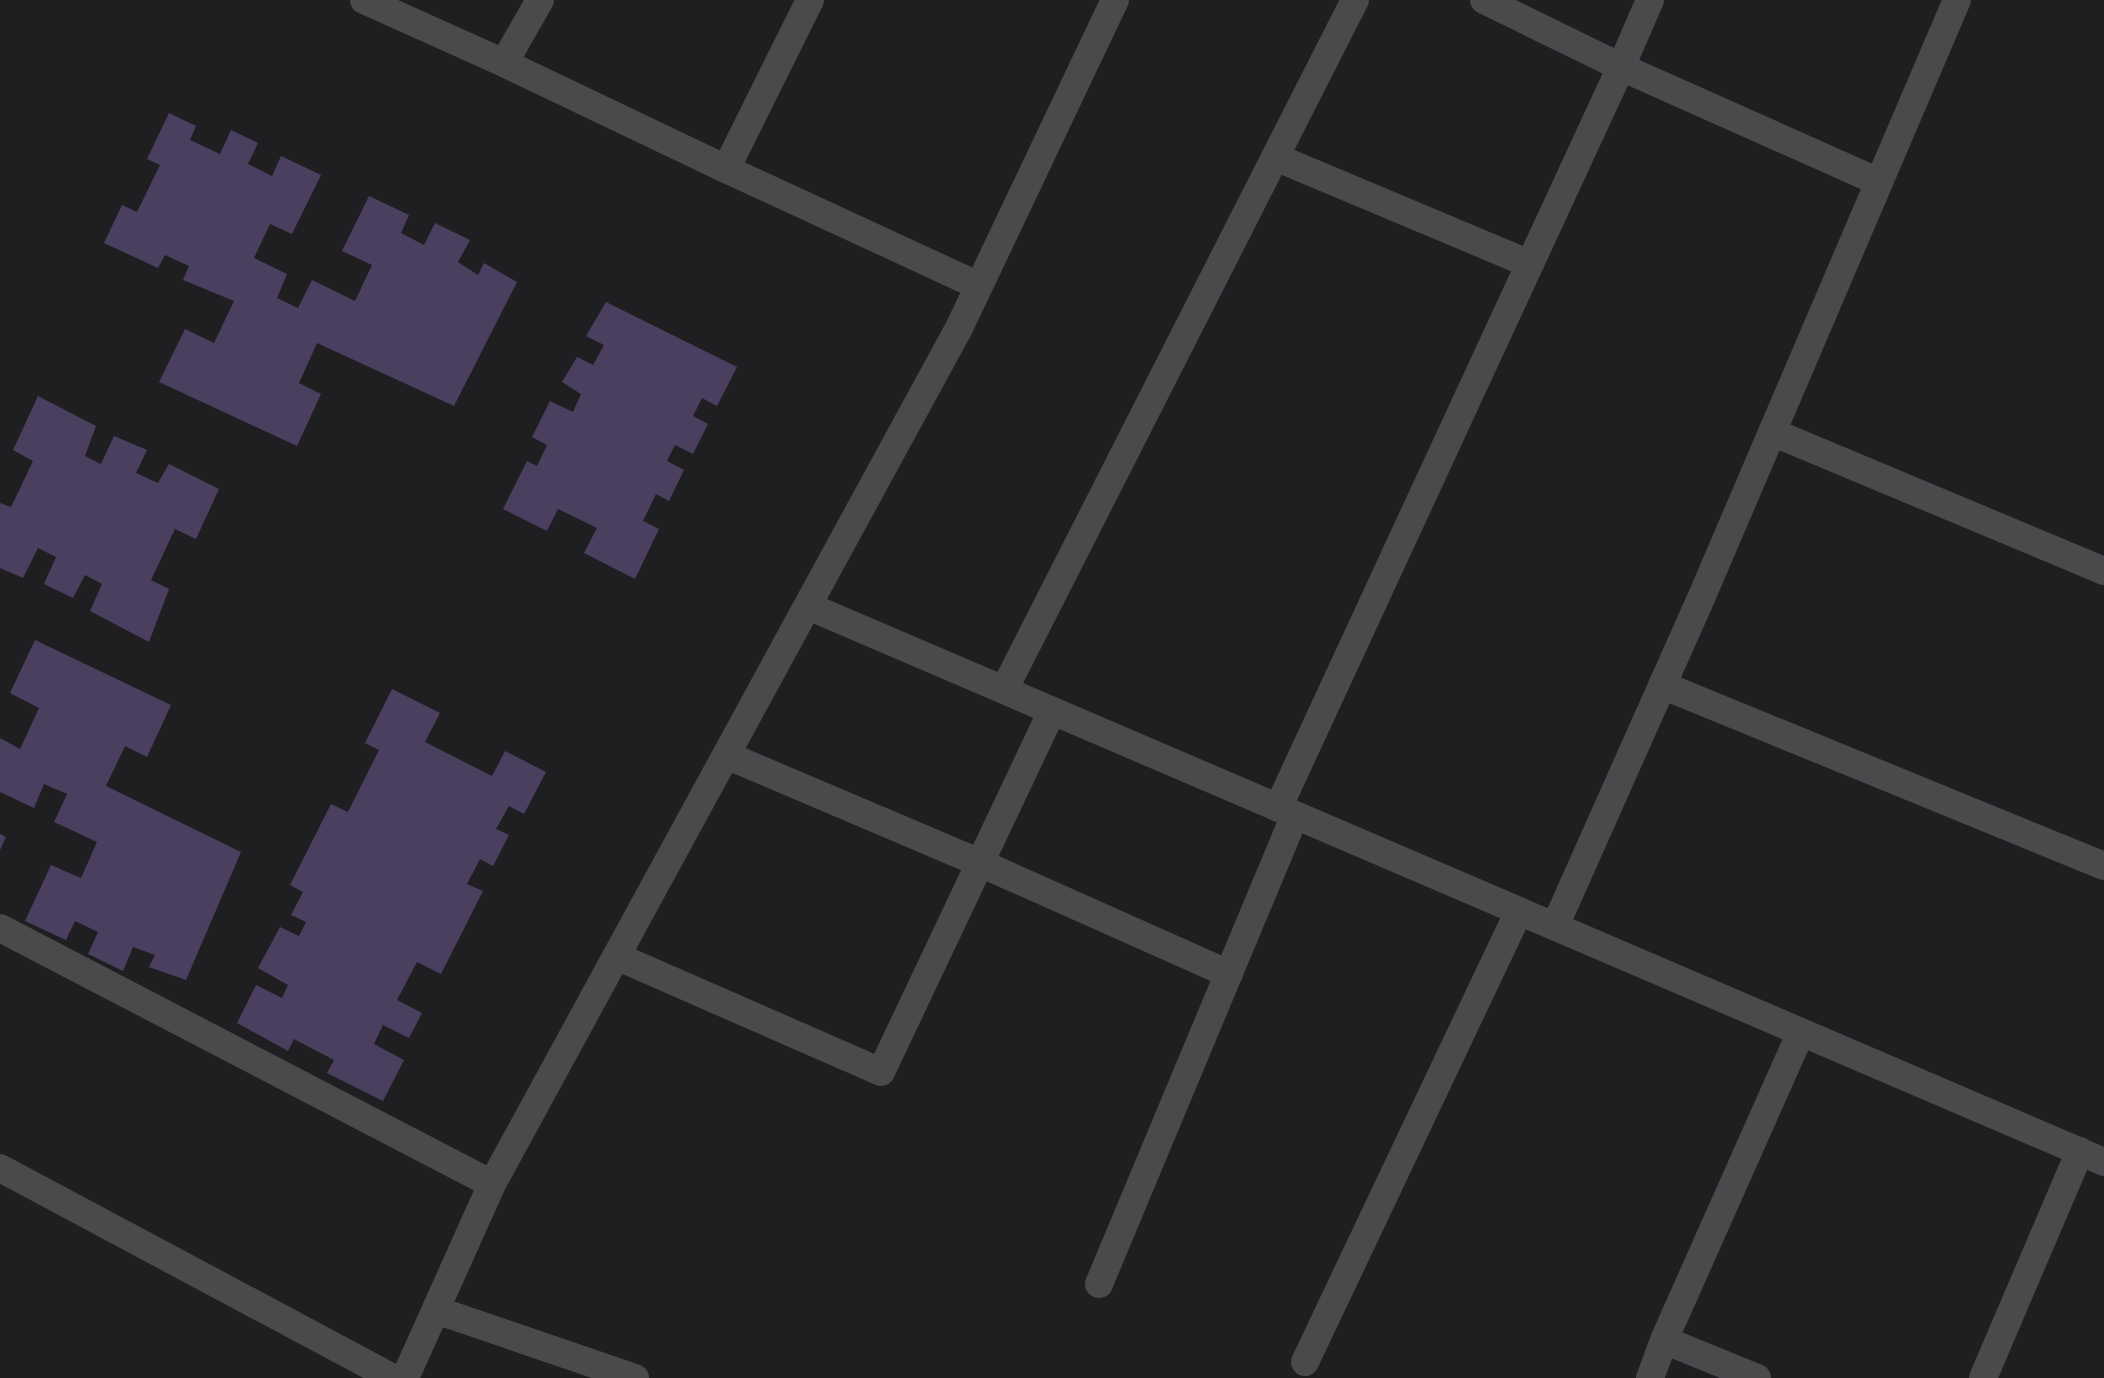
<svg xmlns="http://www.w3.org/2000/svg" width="2104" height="1378" font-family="Arial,sans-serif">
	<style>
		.building { fill: #4b3f60 }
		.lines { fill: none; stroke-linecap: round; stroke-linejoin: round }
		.minor { stroke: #4a494c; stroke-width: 28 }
	</style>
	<rect width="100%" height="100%" fill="#1f1e21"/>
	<path class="building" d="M 169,113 L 196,126 L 190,140 L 220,154 L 231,130 L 258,143 L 248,164 L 272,176 L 281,156 L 321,175 L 292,234 L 270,224 L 254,258 L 287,274 L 277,298 L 298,308 L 312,280 L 355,301 L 372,265 L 342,251 L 369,196 L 409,215 L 401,233 L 424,245 L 435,223 L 470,240 L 458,262 L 478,275 L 484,263 L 517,282 L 454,406 L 317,343 L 299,383 L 321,394 L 297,446 L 159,382 L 185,329 L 214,343 L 234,301 L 183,280 L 189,266 L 165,255 L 158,268 L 104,243 L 122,205 L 137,212 L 160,165 L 147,159 Z
		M 606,302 L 737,367 L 717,406 L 702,398 L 693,416 L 708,424 L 693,454 L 675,445 L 667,461 L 684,470 L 669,501 L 656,494 L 643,521 L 659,529 L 635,579 L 584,553 L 597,528 L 558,509 L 547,531 L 503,509 L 527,461 L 537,466 L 547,445 L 532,437 L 550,401 L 573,412 L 581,394 L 562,382 L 577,357 L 593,365 L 604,345 L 586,336 Z
		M 38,396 L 96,426 L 85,456 L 101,464 L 114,436 L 147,450 L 136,473 L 158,483 L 169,464 L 219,489 L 196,539 L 175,529 L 151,580 L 169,589 L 149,642 L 90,611 L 102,584 L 85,575 L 73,598 L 44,584 L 56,557 L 38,548 L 23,578 L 0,568 L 0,503 L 11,507 L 33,461 L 13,450 Z
		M 35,640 L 171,705 L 147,757 L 125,746 L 106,786 L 241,852 L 186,980 L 149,967 L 155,955 L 133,947 L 123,971 L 88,954 L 98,932 L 75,921 L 66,940 L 25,921 L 51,865 L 81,878 L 97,842 L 54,822 L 67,794 L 44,784 L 34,808 L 0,792 L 0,738 L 20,749 L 39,708 L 10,693 Z
		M 392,689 L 440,713 L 425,742 L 492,776 L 505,751 L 546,772 L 524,814 L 509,806 L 496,829 L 509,835 L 493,866 L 480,859 L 467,884 L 483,891 L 441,974 L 417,962 L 397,1000 L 422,1013 L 409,1038 L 383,1025 L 374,1044 L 404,1060 L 383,1101 L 327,1073 L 334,1060 L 294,1039 L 288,1051 L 237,1023 L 256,985 L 282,998 L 288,985 L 258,968 L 280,927 L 299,936 L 306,922 L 291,915 L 303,892 L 290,885 L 331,804 L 348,812 L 379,750 L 365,743 Z
		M 0,834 L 6,837 L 0,850 Z"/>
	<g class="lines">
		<path class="minor" d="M 364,0 L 504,63 L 726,169 L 979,286
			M 1484,0 L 1621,67 L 1879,182
			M 504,63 L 540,0
			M 1275,157 L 1530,264
			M 726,169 L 810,0
			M 1772,432 L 2104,571
			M 808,606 L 2104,1162
			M 1662,685 L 2104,866
			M 1004,690 L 1355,0
			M 726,755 L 980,863 L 1229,974
			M 1278,808 L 1621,67 L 1650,0
			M 1555,926 L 1702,596 L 1957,0
			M 0,928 L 492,1184
			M 616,956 L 881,1072 L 1052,711
			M 0,1168 L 393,1378
			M 1099,1284 L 1295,815
			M 436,1310 L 635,1378
			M 1305,1362 L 1519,911
			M 405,1378 L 492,1184 L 959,328 L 1115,0
			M 1650,1378 L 1664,1340
			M 1757,1378 L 1664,1340 L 1801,1032
			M 1983,1378 L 2080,1151"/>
	</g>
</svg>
